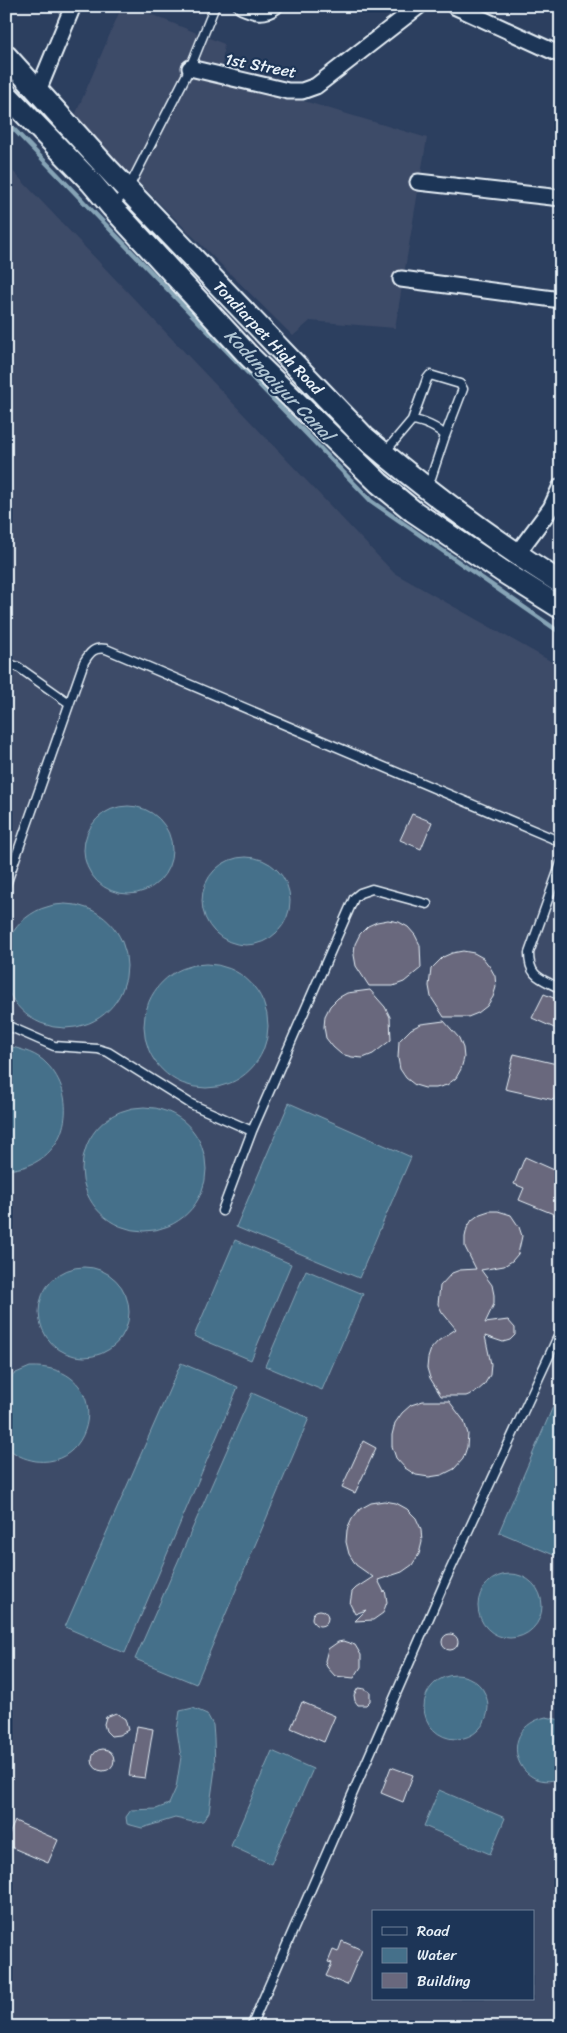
<svg xmlns="http://www.w3.org/2000/svg" width="567" height="2033" font-family="Sriracha,sans-serif">
	<style>
		.built { fill: #3e4b68; fill-rule: evenodd }
		.water { fill: #45708a; stroke: #86a4b6 }
		.lines { fill: none; stroke-linecap: round; stroke-linejoin: round }
		.stream { stroke: #86a4b6; stroke-width: 4.5 }
		.building { fill: #69687d; stroke: #e8f1f8 }
		.service-casing { stroke: #e8f1f8; stroke-width: 11 }
		.minor-casing { stroke: #e8f1f8; stroke-width: 19 }
		.secondary-casing { stroke: #e8f1f8; stroke-width: 25 }
		.service { stroke: #1d3557; stroke-width: 8 }
		.minor { stroke: #1d3557; stroke-width: 15 }
		.secondary { stroke: #1d3557; stroke-width: 21 }
		.labels { text-anchor: middle; stroke-width: 4.5; stroke-linejoin: round; paint-order: stroke }
		.street-label { font-size: 16px; fill: #e8f1f8; stroke: #1d3557 }
		.water-label { font-size: 18px; font-style: italic; fill: #afc4d2; stroke: #1d3557 }
	</style>
	<rect width="100%" height="100%" fill="#2c3f5f"/>
	<filter id="ink" filterUnits="userSpaceOnUse"><feTurbulence type="fractalNoise" baseFrequency=".02" numOctaves="2"/><feDisplacementMap in="SourceGraphic" scale="10" xChannelSelector="R" yChannelSelector="G"/><feConvolveMatrix kernelMatrix="1 2 1 2 8 2 1 2 1" color-interpolation-filters="sRGB"/></filter>
	<g filter="url(#ink)">
		<path class="built" d="M 122,6 L 130,6 L 224,44 L 221,76 L 427,138 L 395,328 L 310,321 L 293,336 L 74,118 Z
			M 6,164 L 394,573 L 561,667 L 561,2027 L 6,2027 ZM 373,1912 L 533,1912 L 533,1999 L 373,1999 Z"/>
		<path class="water" d="M84 850a44 44 0 1 1 88 0a44 44 0 1 1-88 0Z
			M202 901a44 44 0 1 1 88 0a44 44 0 1 1-88 0Z
			M3 966a62 62 0 1 1 124 0a62 62 0 1 1-124 0Z
			M144 1026a62 62 0 1 1 124 0a62 62 0 1 1-124 0Z
			M 9,1046 C 23,1050 37,1053 47,1064 C 77,1094 70,1151 27,1166 C 21,1168 14,1169 8,1170 L 6,1170 L 6,1047 Z
			M 289,1103 L 411,1157 L 359,1278 L 236,1227 Z
			M82 1169a62 62 0 1 1 124 0a62 62 0 1 1-124 0Z
			M 235,1240 L 291,1264 L 251,1360 L 194,1336 Z
			M39 1312a45 45 0 1 1 90 0a45 45 0 1 1-90 0Z
			M 306,1270 L 363,1294 L 322,1390 L 265,1366 Z
			M 181,1363 L 238,1387 L 125,1653 L 65,1627 Z
			M 30,1367 C 114,1364 98,1469 36,1461 C 24,1459 15,1455 6,1446 L 6,1381 L 16,1373 Z
			M 561,1388 L 561,1558 L 499,1532 Z
			M 252,1393 L 309,1418 L 196,1684 L 135,1659 Z
			M478 1606a32 32 0 1 1 64 0a32 32 0 1 1-64 0Z
			M424 1707a32 32 0 1 1 64 0a32 32 0 1 1-64 0Z
			M 193,1708 L 207,1714 L 213,1725 L 214,1738 L 215,1769 L 209,1812 L 203,1821 L 193,1822 L 175,1818 L 142,1828 L 127,1824 L 126,1817 L 131,1810 L 156,1809 L 169,1804 L 176,1788 L 181,1757 L 177,1730 L 180,1711 Z
			M 546,1717 L 561,1720 L 561,1778 C 518,1795 494,1729 546,1717 Z
			M 272,1751 L 313,1769 L 271,1864 L 231,1846 Z
			M 439,1790 L 505,1818 L 490,1854 L 424,1826 Z"/>
		<g class="lines">
			<path class="stream" d="M 6,121 L 371,501 L 561,633"/>
		</g>
		<path class="building" d="M 412,814 L 432,822 L 421,849 L 400,840 Z
			M 388,920 L 399,922 L 408,927 L 415,935 L 420,945 L 421,968 L 404,982 L 393,986 L 369,986 L 356,966 L 354,955 L 355,944 L 360,934 L 368,926 L 377,922 Z
			M 463,951 L 474,953 L 483,958 L 490,967 L 495,976 L 496,987 L 493,997 L 487,1006 L 478,1013 L 468,1017 L 444,1017 L 431,997 L 429,986 L 431,969 L 443,957 L 452,953 Z
			M 370,990 L 385,1007 L 390,1017 L 391,1040 L 373,1054 L 363,1058 L 352,1057 L 341,1054 L 333,1047 L 326,1038 L 324,1027 L 325,1016 L 330,1006 L 338,998 L 347,993 Z
			M 544,994 L 561,1001 L 561,1031 L 532,1018 Z
			M 444,1021 L 459,1038 L 463,1048 L 464,1058 L 461,1069 L 456,1078 L 447,1085 L 436,1088 L 425,1088 L 415,1085 L 406,1078 L 400,1069 L 398,1058 L 399,1041 L 411,1029 L 421,1024 Z
			M 514,1054 L 561,1065 L 554,1100 L 505,1089 Z
			M 525,1157 L 561,1173 L 561,1217 L 519,1200 L 524,1188 L 514,1184 Z
			M 489,1211 L 498,1211 L 511,1215 L 519,1227 L 522,1236 L 518,1254 L 512,1261 L 504,1266 L 481,1270 L 492,1285 L 494,1295 L 494,1304 L 485,1323 L 508,1320 L 515,1328 L 515,1335 L 510,1340 L 503,1342 L 485,1336 L 491,1364 L 490,1375 L 484,1385 L 476,1392 L 466,1396 L 441,1396 L 430,1378 L 427,1368 L 428,1358 L 431,1349 L 438,1341 L 456,1329 L 442,1312 L 438,1304 L 440,1286 L 452,1273 L 460,1270 L 476,1269 L 465,1247 L 465,1237 L 467,1228 L 472,1220 L 480,1214 Z
			M 423,1401 L 449,1401 L 464,1421 L 468,1434 L 467,1447 L 463,1459 L 454,1469 L 442,1475 L 429,1477 L 416,1475 L 405,1468 L 396,1458 L 392,1446 L 392,1435 L 395,1423 L 402,1413 L 411,1405 Z
			M 363,1441 L 376,1448 L 355,1493 L 342,1487 Z
			M 384,1501 L 396,1503 L 407,1509 L 416,1518 L 421,1529 L 422,1542 L 419,1554 L 412,1565 L 402,1572 L 378,1580 L 384,1592 L 385,1590 L 387,1602 L 383,1613 L 373,1620 L 355,1621 L 366,1610 L 355,1614 L 350,1604 L 352,1592 L 356,1588 L 373,1577 L 356,1565 L 349,1554 L 346,1542 L 347,1530 L 352,1519 L 360,1509 L 371,1503 Z
			M312 1618a8 8 0 1 1 16 0a8 8 0 1 1-16 0Z
			M442 1642a8 8 0 1 1 16 0a8 8 0 1 1-16 0Z
			M 343,1641 L 355,1645 L 361,1655 L 361,1667 L 354,1678 L 335,1676 L 327,1667 L 325,1661 L 328,1649 L 338,1642 Z
			M 358,1688 L 365,1689 L 370,1692 L 370,1701 L 366,1705 L 358,1705 L 355,1701 L 354,1695 Z
			M 302,1702 L 335,1716 L 324,1742 L 291,1728 Z
			M 116,1713 L 125,1719 L 128,1730 L 119,1735 L 111,1736 L 106,1731 L 104,1724 L 106,1717 Z
			M 137,1726 L 153,1729 L 145,1778 L 129,1776 Z
			M92 1760a11 11 0 1 1 22 0a11 11 0 1 1-22 0Z
			M 391,1767 L 413,1775 L 403,1802 L 381,1793 Z
			M 15,1821 L 58,1840 L 48,1863 L 6,1845 L 6,1841 Z
			M 342,1941 L 362,1950 L 347,1985 L 326,1976 L 332,1963 L 328,1962 L 333,1950 L 338,1952 Z"/>
		<g class="lines">
			<defs>
				<path id="service" d="M 113,206 L 128,189 L 190,68 L 215,6
					M 412,420 L 427,379 L 430,375 L 460,384 L 463,389 L 445,436
					M 385,452 L 412,420 C 422,421 439,428 445,436 L 428,487
					M 6,663 L 18,667 L 69,703
					M 561,863 L 529,953 C 529,978 541,978 561,989
					M 6,885 L 84,662 C 90,652 94,647 106,649 L 561,842
					M 6,1025 L 54,1046 L 98,1049 L 108,1052 L 191,1104 L 252,1131 L 222,1211
					M 252,1131 L 354,898 L 360,893 L 372,889 L 427,904
					M 251,2027 L 446,1579 L 561,1330"/>
				<path id="minor" d="M 242,6 C 254,11 263,15 275,6
					M 454,6 L 561,55
					M 190,68 L 288,91 L 302,91 L 316,86 L 419,6
					M 38,91 L 73,6
					M 418,182 L 561,198
					M 401,279 L 561,300
					M 516,555 L 551,508 L 561,486"/>
				<g id="secondary">
					<path id="s1" d="M 6,56 L 108,169 L 364,437 C 426,490 492,539 561,583"/>
					<path d="M 6,94 L 91,182 L 112,207 L 249,356 L 379,483 L 413,511 L 502,571 L 561,608"/>
				</g>
			</defs>
			<use href="#service" class="service-casing"/>
			<use href="#minor" class="minor-casing"/>
			<use href="#secondary" class="secondary-casing"/>
			<use href="#service" class="service"/>
			<use href="#minor" class="minor"/>
			<use href="#secondary" class="secondary"/>
		</g>
	</g>
	<g class="labels">
		<g class="street-label">
			<text transform="translate(261 65) rotate(11)" y="6">1st Street</text>
			<text dy="6" stroke="none"><textPath href="#s1" startOffset="385">Tondiarpet High Road</textPath></text>
		</g>
		<g class="water-label">
			<text transform="translate(279 385) rotate(46)" y="6">Kodungaiyur Canal</text>
		</g>
	</g>
	<rect width="567" height="2033" fill="none" stroke="#1d3557" stroke-width="25"/>
	<rect x="12" y="12" width="542" height="2008" fill="none" stroke="#e8f1f8" stroke-width="2" filter="url(#ink)"/>
	<rect x="372" y="1910" width="162" height="90" fill="#1d3557" stroke="#6e8097"/>
	<rect x="382" y="1927" width="25" height="8" fill="#1d3557" stroke="#6e8097"/>
	<text x="417" y="1936" font-size="15" fill="#e8f1f8">Road</text>
	<rect x="382" y="1948" width="25" height="15" fill="#45708a" stroke="#6e8097"/>
	<text x="417" y="1960" font-size="15" fill="#e8f1f8">Water</text>
	<rect x="382" y="1973" width="25" height="15" fill="#69687d" stroke="#6e8097"/>
	<text x="417" y="1986" font-size="15" fill="#e8f1f8">Building</text>
</svg>
